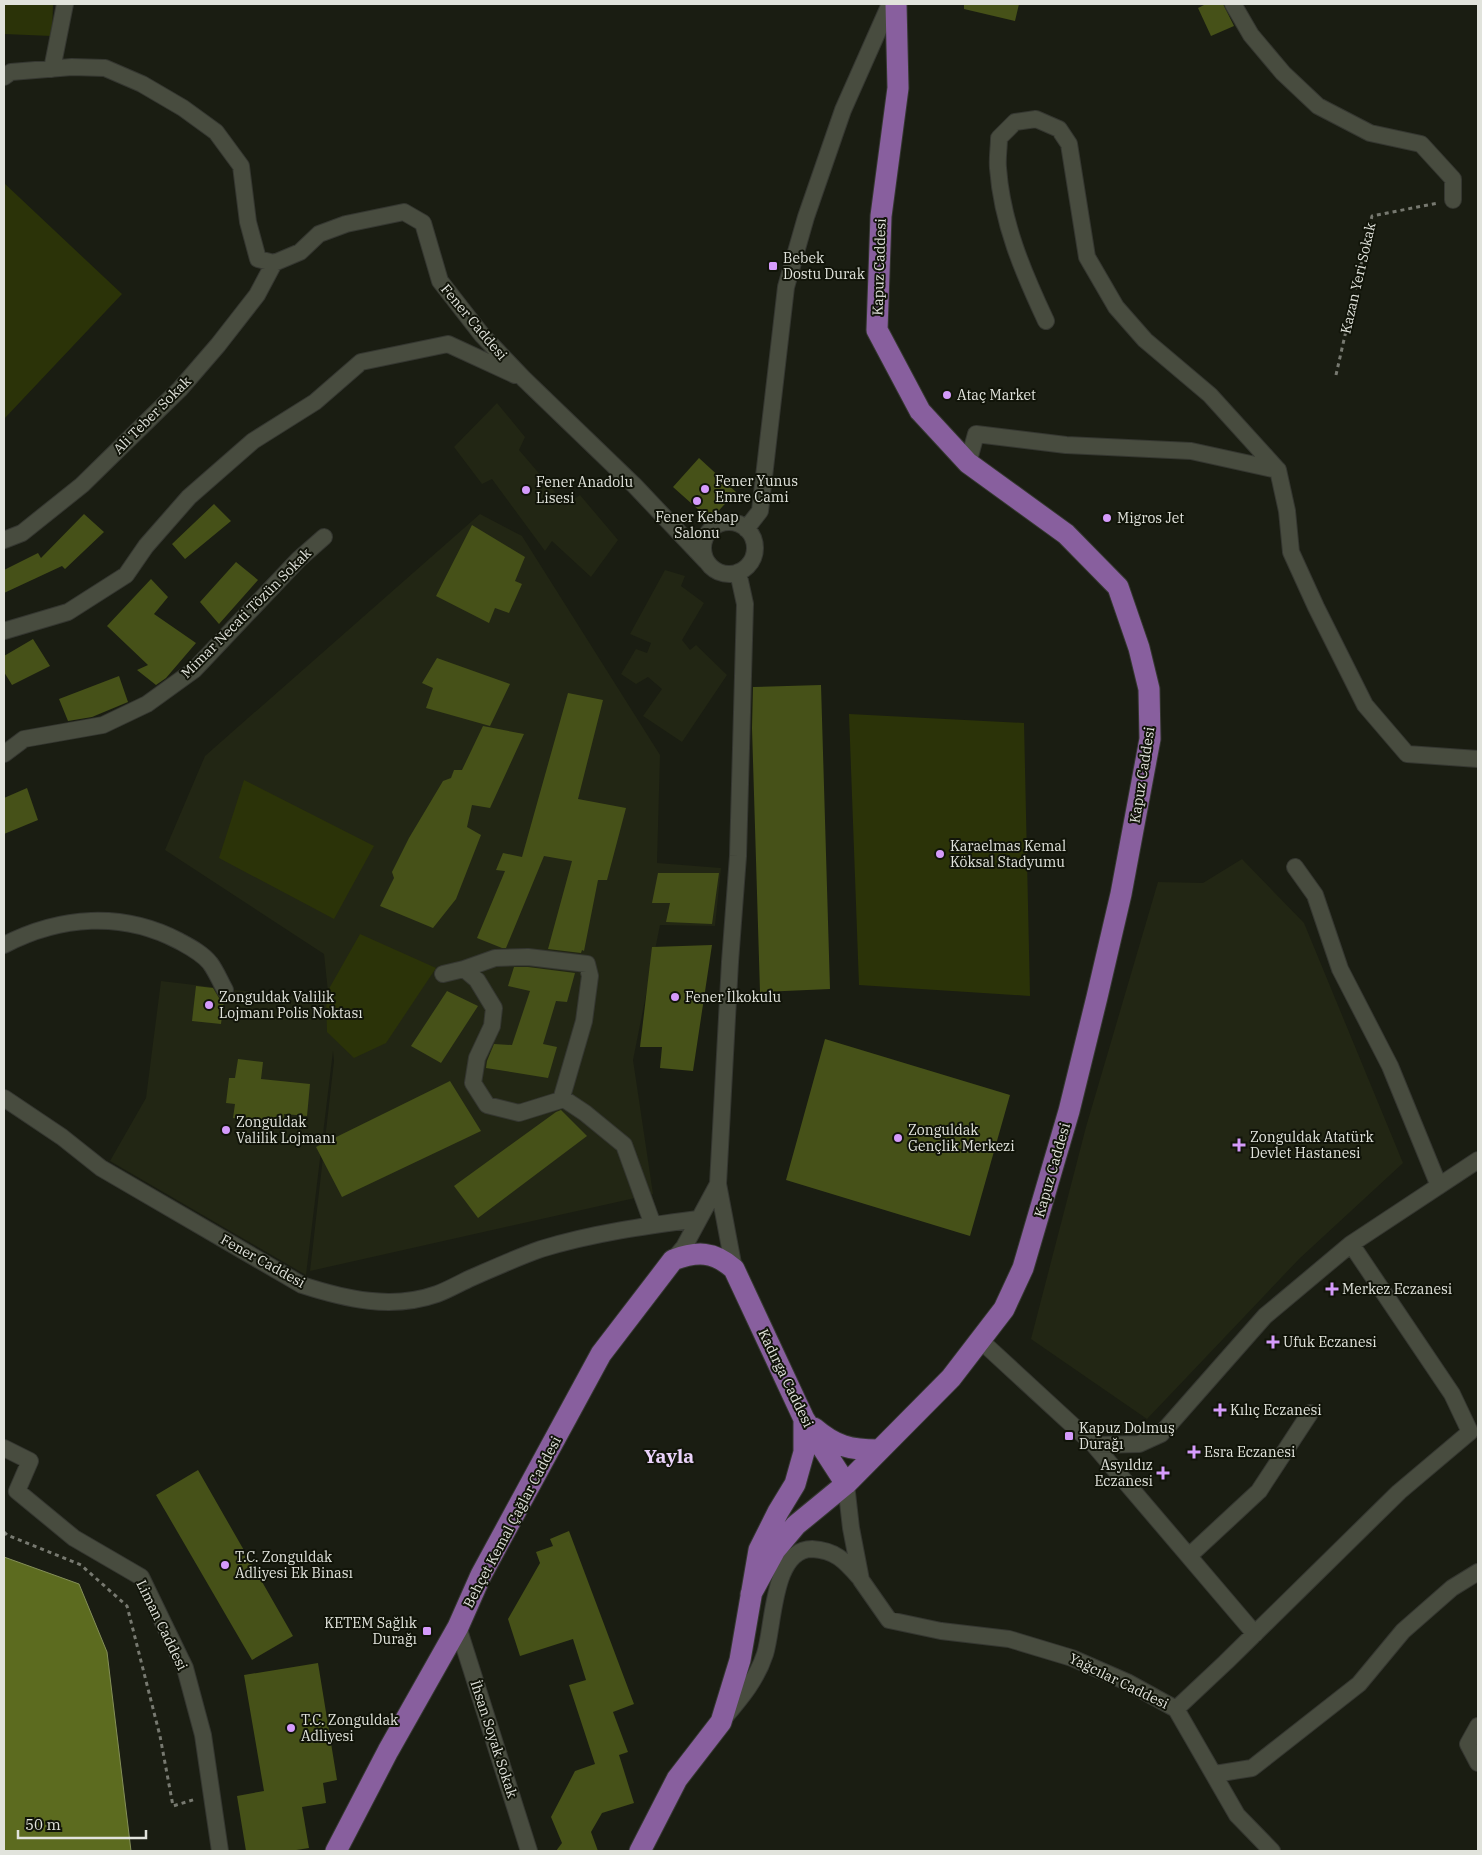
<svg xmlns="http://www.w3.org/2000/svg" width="1482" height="1855" font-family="'IBM Plex Serif',serif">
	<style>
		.built { fill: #222614 }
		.green { fill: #2b3308 }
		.water { fill: #5c6b1f; stroke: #848f58 }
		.building { fill: #465118 }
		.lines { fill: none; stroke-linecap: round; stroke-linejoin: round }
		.minor-casing { stroke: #353731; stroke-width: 18 }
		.major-casing { stroke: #353731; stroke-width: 23 }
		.path { stroke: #777970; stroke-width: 3; stroke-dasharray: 4 4; stroke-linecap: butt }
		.minor { stroke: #484c3f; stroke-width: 16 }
		.major { stroke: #885f9e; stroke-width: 21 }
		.poi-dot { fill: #d59bfb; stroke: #111409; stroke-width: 2 }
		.labels { text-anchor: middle; stroke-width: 4; stroke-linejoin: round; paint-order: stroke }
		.poi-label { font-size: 14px; fill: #e1e3dc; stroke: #111409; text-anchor: start }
		.street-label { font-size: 14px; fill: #e1e3dc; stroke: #111409 }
		.district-label { font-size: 19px; font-weight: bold; fill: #ebd3fb; stroke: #111409 }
	</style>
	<rect width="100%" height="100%" fill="#1a1d12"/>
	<path class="built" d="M 497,403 L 525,437 L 519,450 L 566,505 L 580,495 L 618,540 L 591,577 L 552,541 L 545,551 L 492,479 L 482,484 L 454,447 Z
		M 480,514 L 522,536 L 660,755 L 657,863 L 721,868 L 715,926 L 660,925 L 633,1060 L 653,1194 L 310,1271 L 334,1061 L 333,1051 L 306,1275 L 110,1161 L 146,1098 L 161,981 L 329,1001 L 324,954 L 165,850 L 205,756 Z
		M 665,570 L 685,576 L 681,586 L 704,603 L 682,640 L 690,650 L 696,645 L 727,675 L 682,742 L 643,716 L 662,689 L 648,677 L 636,684 L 621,674 L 636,649 L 647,653 L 651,643 L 630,634 Z
		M 1242,859 L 1304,923 L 1403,1163 L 1299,1259 L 1147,1419 L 1031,1339 L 1086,1127 L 1158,882 L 1203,883 Z"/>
	<path class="green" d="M 4,4 L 53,4 L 52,36 L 4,34 Z
		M 4,183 L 122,294 L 4,419 Z
		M 849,714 L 1024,723 L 1030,996 L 859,985 Z
		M 244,780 L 374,846 L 334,919 L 219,858 Z
		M 360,934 L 436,968 L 386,1043 L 354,1058 L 327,1032 L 326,994 Z"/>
	<path class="water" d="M 4,1557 L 79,1584 L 107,1652 L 131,1851 L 4,1851 Z"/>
	<path class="building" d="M 964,4 L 1019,4 L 1015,21 L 964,9 Z
		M 1206,4 L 1223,4 L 1234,26 L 1211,36 L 1198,8 Z
		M 699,458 L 736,492 L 710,520 L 673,487 Z
		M 214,504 L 231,521 L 185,559 L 172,544 Z
		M 84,514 L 104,532 L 65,569 L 62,566 L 4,593 L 4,570 L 38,553 L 41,558 Z
		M 472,525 L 525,557 L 515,581 L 522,584 L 509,613 L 495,608 L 489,623 L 436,596 Z
		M 236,562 L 258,580 L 219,624 L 200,602 Z
		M 151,579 L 168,597 L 154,614 L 196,643 L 166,678 L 156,685 L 137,670 L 148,665 L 107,626 Z
		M 33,639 L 50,666 L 12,685 L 4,672 L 4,656 Z
		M 437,658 L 510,684 L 490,726 L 426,708 L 433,688 L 422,683 Z
		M 119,676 L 128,702 L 92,717 L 68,721 L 59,699 Z
		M 821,685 L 830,989 L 760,992 L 752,728 L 753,687 Z
		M 568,693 L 603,700 L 578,799 L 626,808 L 607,880 L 598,880 L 584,951 L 582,950 L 581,953 L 548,949 L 572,861 L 544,856 L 506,948 L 502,948 L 477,938 L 505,871 L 496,870 L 503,853 L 522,857 Z
		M 483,726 L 524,734 L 490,808 L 472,805 L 467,827 L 481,835 L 456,899 L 433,928 L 380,906 L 394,878 L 392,872 L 409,838 L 443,781 L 451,778 L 454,770 L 462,770 Z
		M 27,788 L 38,820 L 4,834 L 4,798 Z
		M 658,873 L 719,873 L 712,924 L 666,922 L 670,903 L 652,903 Z
		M 712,945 L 693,1071 L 660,1068 L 662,1047 L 640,1047 L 652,947 Z
		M 514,967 L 528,967 L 575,973 L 567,1002 L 556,1001 L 543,1044 L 557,1047 L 548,1078 L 486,1068 L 487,1061 L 494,1044 L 512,1045 L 530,991 L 508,986 Z
		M 196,986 L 213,988 L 219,998 L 224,1000 L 221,1024 L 192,1021 Z
		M 447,991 L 478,1006 L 441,1063 L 411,1046 Z
		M 825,1039 L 1010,1095 L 970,1236 L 786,1180 Z
		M 238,1059 L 263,1062 L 261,1079 L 310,1084 L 307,1116 L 284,1114 L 283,1123 L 233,1118 L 235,1104 L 226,1103 L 229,1078 L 235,1078 Z
		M 450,1081 L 481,1131 L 342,1197 L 316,1147 Z
		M 561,1110 L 587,1136 L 478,1218 L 454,1186 L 556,1112 Z
		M 198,1470 L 293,1636 L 252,1660 L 156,1495 Z
		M 569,1531 L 634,1704 L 613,1712 L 628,1752 L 619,1755 L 634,1803 L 602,1813 L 591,1832 L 598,1851 L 556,1851 L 562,1843 L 551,1817 L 575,1771 L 595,1764 L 569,1685 L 586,1680 L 573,1639 L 520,1656 L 508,1619 L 540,1563 L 536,1552 L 553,1546 L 550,1539 Z
		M 318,1663 L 337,1780 L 323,1783 L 326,1803 L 302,1807 L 309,1848 L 290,1851 L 246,1851 L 237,1796 L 264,1791 L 244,1675 Z"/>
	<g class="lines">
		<defs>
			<path id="minor" d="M 1233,4 L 1251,35 L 1283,73 L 1318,106 L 1370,133 L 1421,144 L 1453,179 L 1453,200
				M 52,69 L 65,4
				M 4,77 L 11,72 L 72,67 L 105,68 L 142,84 L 183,108 L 216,132 L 241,166 L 248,222 L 258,259 L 274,263 L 300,252 L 319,234 L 346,224 L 404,212 L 423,223 L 440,281 L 482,335 L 524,379 L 635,486 L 706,561
				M 1046,321 C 1023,272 1002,223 998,168 C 997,158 999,148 999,138 L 1015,122 L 1036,119 L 1059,129 L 1069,144 L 1087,257 L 1116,307 L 1145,340 L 1210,395 L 1278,470
				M 968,463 L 976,434 L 1066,445 L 1191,451 L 1278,470 L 1287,511 L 1291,552 L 1316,607 L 1365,705 L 1407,754 L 1478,759
				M703 548a26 26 0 1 1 52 0a26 26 0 1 1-52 0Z
				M 746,529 L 760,511 L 786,287 L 806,217 L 843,110 L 890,4
				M 4,540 L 22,533 L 82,485 L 180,389 L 218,345 L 257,295 L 274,263
				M 4,631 L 68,612 L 126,575 L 146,546 L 189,497 L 253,441 L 315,402 L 361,362 L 448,344 L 515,375
				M 4,754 L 24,739 L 103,725 L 147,704 L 194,670 L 299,559 L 324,537
				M 1295,867 L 1315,895 L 1340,969 L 1390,1066 L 1439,1186
				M 4,945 C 60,916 122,911 179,941 C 190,947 202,953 210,963 C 216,971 220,981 225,990
				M 464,969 L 495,958 L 528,957 L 587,964 L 590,976 L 584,1021 L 561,1100
				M 443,974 L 464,969 L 477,980 L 494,1008 L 492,1026 L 477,1058 L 473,1083 L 487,1105 L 519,1113 L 564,1099 L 585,1113 L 624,1145 L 653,1225
				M 4,1098 L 62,1137 L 101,1168 L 302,1285 C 345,1299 392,1310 437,1294 C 448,1290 460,1283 471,1278 C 494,1268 518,1257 541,1249 C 593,1233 645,1226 698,1219
				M 673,1260 L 684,1247 L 718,1184
				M 734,1269 L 718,1184 L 730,962 L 738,856 L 745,604 L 738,572
				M 980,1340 L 1094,1445 L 1139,1444 L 1161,1434 L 1265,1316 L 1351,1244 L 1478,1160
				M 1094,1445 L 1255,1634
				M 4,1448 L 30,1461 L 17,1491 L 74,1538 L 141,1577 L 185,1668 L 203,1735 L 220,1851
				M 846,1484 L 851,1528 L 861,1580 L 889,1620 L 941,1631 L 1009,1639 L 1072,1658 L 1127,1682 L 1176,1709 L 1237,1815 L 1272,1851
				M 1189,1556 L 1259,1491 L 1310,1413
				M 458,1627 L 529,1851
				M 1176,1709 L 1226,1662 L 1399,1492 L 1470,1432 L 1452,1394 L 1351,1244
				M 724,1718 C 741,1698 757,1679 765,1654 C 774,1626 772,1549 812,1549 C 835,1550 845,1561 859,1577
				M 1478,1726 L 1468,1744 L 1478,1763
				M 1215,1774 L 1252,1768 L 1359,1684 L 1403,1631 L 1452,1588 L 1478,1572"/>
			<path id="major" d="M 814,1428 C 835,1446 850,1450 878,1450
				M 751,1594 L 775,1550 L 796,1525 L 846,1484 L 951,1378 L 1004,1309 L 1023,1268 L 1069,1111 L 1097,997 L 1121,894 L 1150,739 L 1149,689 L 1139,648 L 1118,587 L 1066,534 L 968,463 L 920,411 L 877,330 L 881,216 L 898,88 L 896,4
				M 336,1851 L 388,1751 L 458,1627 L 481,1575 L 601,1354 L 673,1260 C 697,1251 714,1251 734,1269 L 804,1419 L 846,1484
				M 640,1851 L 677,1779 L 721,1722 L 740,1660 L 759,1550 L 778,1512 L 795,1484 L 804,1452 L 804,1419"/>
		</defs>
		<use href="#minor" class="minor-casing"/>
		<use href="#major" class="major-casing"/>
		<path class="path" d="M 1336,375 L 1372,216 L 1438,203
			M 4,1532 L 7,1535 L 81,1565 L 127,1606 L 160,1736 L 173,1806 L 196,1799"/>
		<use href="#minor" class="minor"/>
		<use href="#major" class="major"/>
	</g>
	<g class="poi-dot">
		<rect x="768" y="261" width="10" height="10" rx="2.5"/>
		<circle cx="947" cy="395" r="5"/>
		<circle cx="705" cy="489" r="5"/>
		<circle cx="526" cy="490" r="5"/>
		<circle cx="697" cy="501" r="5"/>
		<circle cx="1107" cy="518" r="5"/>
		<circle cx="940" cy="854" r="5"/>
		<circle cx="675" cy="997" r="5"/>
		<circle cx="209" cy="1005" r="5"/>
		<circle cx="226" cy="1130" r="5"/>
		<circle cx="898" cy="1138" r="5"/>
		<path d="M1236.5 1137.5h5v5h5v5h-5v5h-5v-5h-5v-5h5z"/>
		<path d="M1329.5 1281.5h5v5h5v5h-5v5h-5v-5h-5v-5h5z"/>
		<path d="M1270.5 1334.5h5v5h5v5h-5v5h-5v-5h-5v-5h5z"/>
		<path d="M1217.5 1402.5h5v5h5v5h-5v5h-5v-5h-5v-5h5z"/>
		<rect x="1064" y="1431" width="10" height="10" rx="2.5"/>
		<path d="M1191.5 1444.5h5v5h5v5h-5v5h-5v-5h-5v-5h5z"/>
		<path d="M1160.5 1465.5h5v5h5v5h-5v5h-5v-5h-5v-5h5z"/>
		<circle cx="225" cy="1565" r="5"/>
		<rect x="422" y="1626" width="10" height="10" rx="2.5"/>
		<circle cx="291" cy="1728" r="5"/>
	</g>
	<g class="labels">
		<g class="poi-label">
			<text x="783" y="263">Bebek<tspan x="783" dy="16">Dostu Durak</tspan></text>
			<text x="957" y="400">Ataç Market</text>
			<text x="715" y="486">Fener Yunus<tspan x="715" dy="16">Emre Cami</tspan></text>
			<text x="536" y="487">Fener Anadolu<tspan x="536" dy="16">Lisesi</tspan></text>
			<text x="697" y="522" text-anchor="middle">Fener Kebap<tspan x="697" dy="16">Salonu</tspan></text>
			<text x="1117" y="523">Migros Jet</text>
			<text x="950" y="851">Karaelmas Kemal<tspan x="950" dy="16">Köksal Stadyumu</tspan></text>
			<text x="219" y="1002">Zonguldak Valilik<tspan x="219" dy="16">Lojmanı Polis Noktası</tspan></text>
			<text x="685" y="1002">Fener İlkokulu</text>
			<text x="236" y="1127">Zonguldak<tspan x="236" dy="16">Valilik Lojmanı</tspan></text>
			<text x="908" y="1135">Zonguldak<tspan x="908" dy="16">Gençlik Merkezi</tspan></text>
			<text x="1250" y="1142">Zonguldak Atatürk<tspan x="1250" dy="16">Devlet Hastanesi</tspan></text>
			<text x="1342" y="1294">Merkez Eczanesi</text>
			<text x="1283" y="1347">Ufuk Eczanesi</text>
			<text x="1230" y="1415">Kılıç Eczanesi</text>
			<text x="1079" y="1433">Kapuz Dolmuş<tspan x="1079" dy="16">Durağı</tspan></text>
			<text x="1204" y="1457">Esra Eczanesi</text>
			<text x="1153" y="1470" text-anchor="end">Asyıldız<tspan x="1153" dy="16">Eczanesi</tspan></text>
			<text x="235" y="1562">T.C. Zonguldak<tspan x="235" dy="16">Adliyesi Ek Binası</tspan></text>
			<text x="417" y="1628" text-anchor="end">KETEM Sağlık<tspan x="417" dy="16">Durağı</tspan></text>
			<text x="301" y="1725">T.C. Zonguldak<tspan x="301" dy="16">Adliyesi</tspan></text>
		</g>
		<g class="street-label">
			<text transform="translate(879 267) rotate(-88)" y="5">Kapuz Caddesi</text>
			<text transform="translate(1358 278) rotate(-77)" y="5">Kazan Yeri Sokak</text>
			<text transform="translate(474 322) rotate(50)" y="5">Fener Caddesi</text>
			<text transform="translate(152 415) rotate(-45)" y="5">Ali Teber Sokak</text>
			<text transform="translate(246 613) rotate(-45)" y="5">Mimar Necati Tözün Sokak</text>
			<text transform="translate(1142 775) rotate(-81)" y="5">Kapuz Caddesi</text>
			<text transform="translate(1052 1170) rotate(-74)" y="5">Kapuz Caddesi</text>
			<text transform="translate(263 1261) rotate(29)" y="5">Fener Caddesi</text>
			<text transform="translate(786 1378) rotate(64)" y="5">Kadırga Caddesi</text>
			<text transform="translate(512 1522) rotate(-62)" y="5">Behçet Kemal Çağlar Caddesi</text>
			<text transform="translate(162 1625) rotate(64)" y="5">Liman Caddesi</text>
			<text transform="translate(1119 1681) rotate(26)" y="5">Yağcılar Caddesi</text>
			<text transform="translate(494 1739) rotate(72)" y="5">İhsan Soyak Sokak</text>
		</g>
		<g class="district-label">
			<text x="669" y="1463">Yayla</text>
		</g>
	</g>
	<rect width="1482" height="1855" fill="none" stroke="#e1e3dc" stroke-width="10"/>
	<path d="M18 1830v8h128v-8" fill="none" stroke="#e1e3dc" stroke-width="2.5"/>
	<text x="25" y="1830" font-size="15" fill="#e1e3dc" stroke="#111409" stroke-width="4" paint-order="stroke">50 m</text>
</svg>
